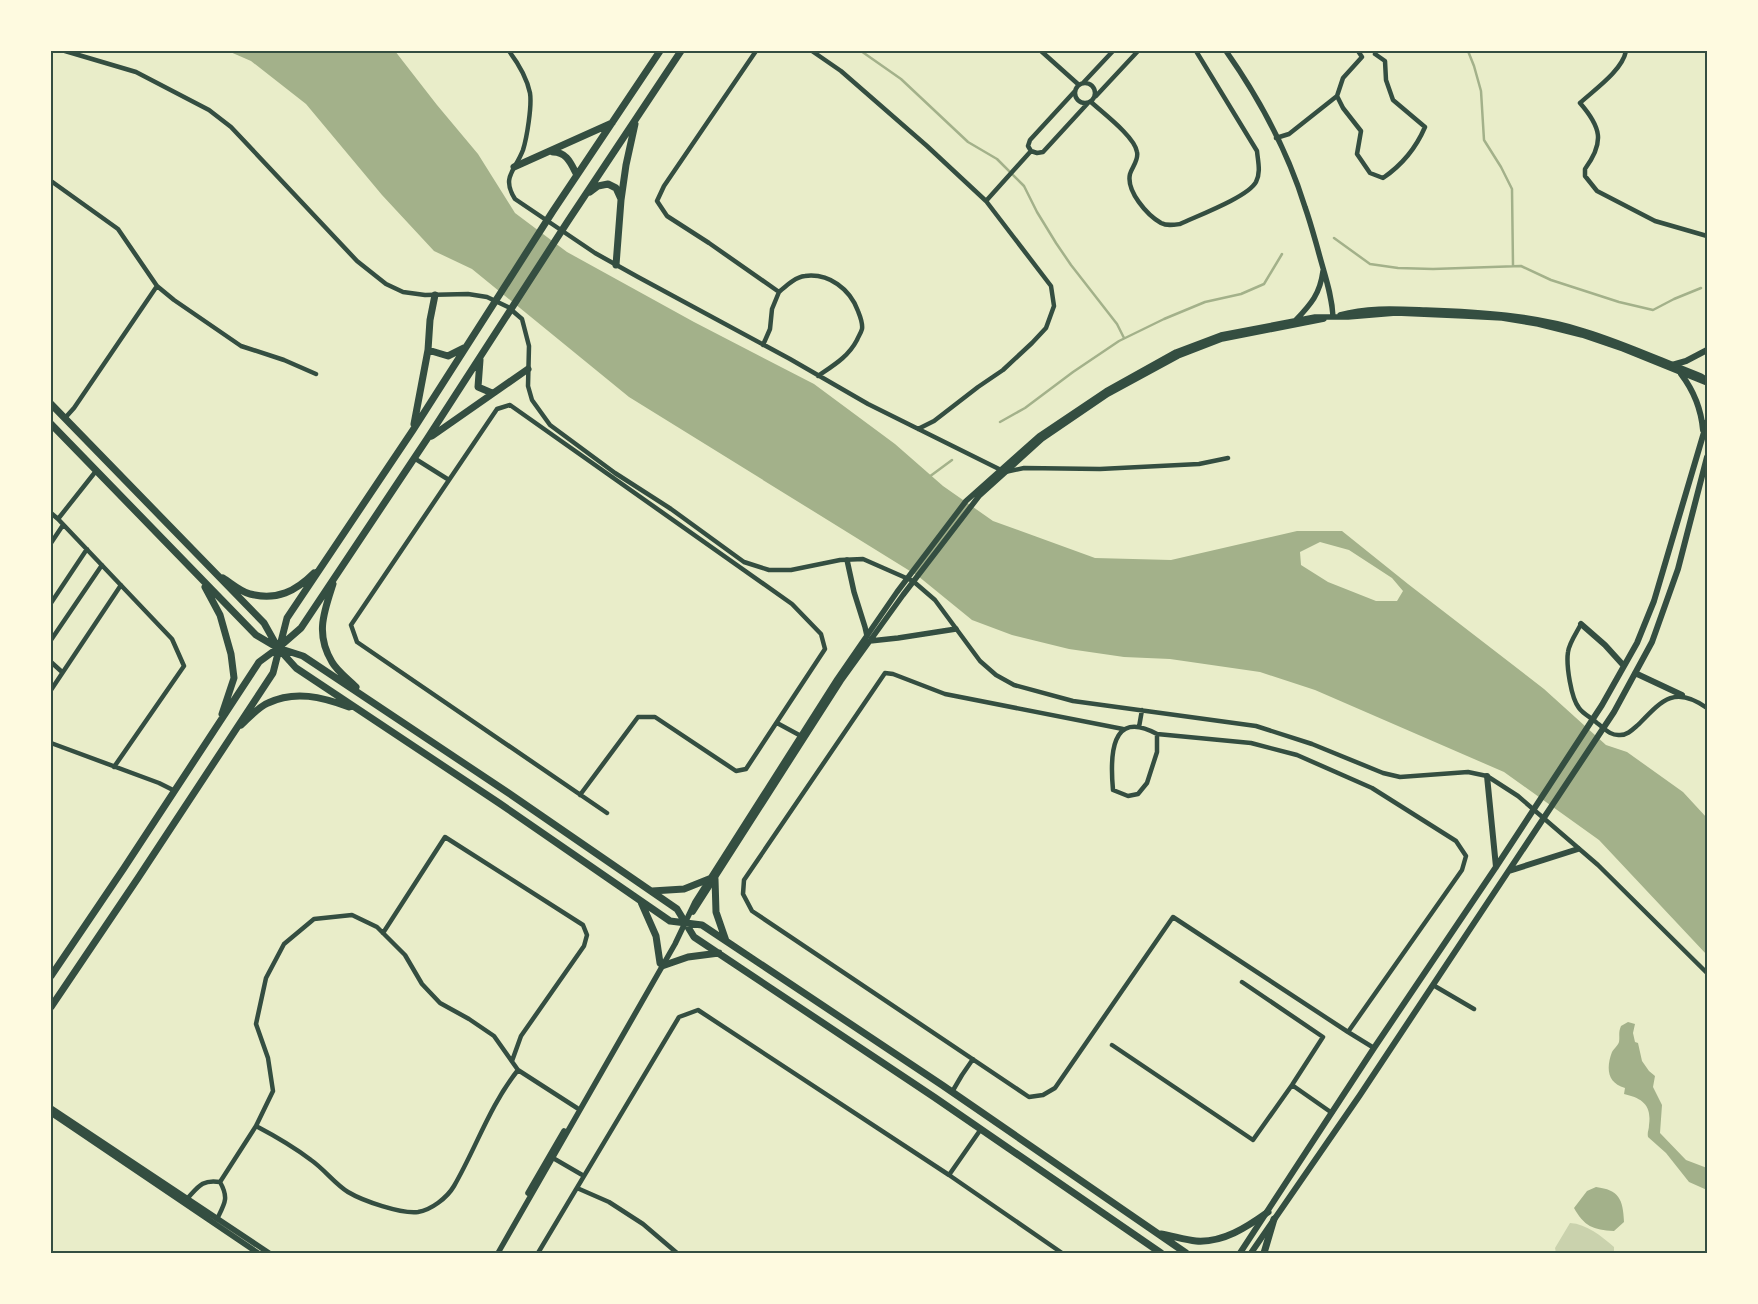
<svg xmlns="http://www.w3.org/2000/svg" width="1758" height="1304" font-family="Lato,sans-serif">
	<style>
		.green { fill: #cad2ad }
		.water { fill: #a3b18a; fill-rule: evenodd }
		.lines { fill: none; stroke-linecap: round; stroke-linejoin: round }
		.stream { stroke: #a3b18a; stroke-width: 2.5 }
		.minor { stroke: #344e41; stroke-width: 4.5 }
		.tertiary { stroke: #344e41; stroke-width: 5.5 }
		.secondary { stroke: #344e41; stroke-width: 6 }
		.primary { stroke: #344e41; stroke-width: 7 }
		.neatline { fill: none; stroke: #344e41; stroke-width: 2 }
	</style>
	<rect width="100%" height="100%" fill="#e9edc9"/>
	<path class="green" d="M 1570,1223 C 1587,1224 1601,1236 1614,1247 L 1614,1253 L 1556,1253 L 1555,1248 Z"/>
	<path class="water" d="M 228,51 L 395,51 L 437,105 L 478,154 L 515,213 L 567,252 L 694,322 L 814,384 L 895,444 L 943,486 L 993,521 L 1095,558 L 1171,560 L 1297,531 L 1342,531 L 1408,584 L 1544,689 L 1606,745 L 1627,752 L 1683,792 L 1707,818 L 1707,955 L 1599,840 L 1504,772 L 1315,690 L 1260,672 L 1170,659 L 1124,657 L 1069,649 L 1012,635 L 972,620 L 918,576 L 629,397 L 472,269 L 434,251 L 382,195 L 306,104 L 251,61 ZM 1320,542 L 1349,550 L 1392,578 L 1403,591 L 1397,601 L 1376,601 L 1328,582 L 1301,565 L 1300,552 Z
		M 1628,1022 L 1635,1024 L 1633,1033 L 1635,1042 L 1638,1043 L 1642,1061 L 1649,1071 L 1655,1076 L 1653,1087 L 1662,1105 L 1660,1133 L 1686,1160 L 1707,1168 L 1707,1190 L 1689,1182 L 1666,1153 L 1648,1137 C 1647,1132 1649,1130 1649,1125 C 1652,1104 1641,1098 1624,1094 L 1625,1088 C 1607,1083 1606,1068 1612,1052 C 1614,1049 1618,1045 1619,1042 C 1620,1036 1618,1033 1621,1026 Z
		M 1596,1187 C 1619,1190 1623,1199 1624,1222 L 1614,1231 C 1593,1230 1584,1226 1574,1208 L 1587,1191 Z"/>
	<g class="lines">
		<path class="stream" d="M 861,51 L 901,79 L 968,142 L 997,159 L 1024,186 L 1037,212 L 1056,243 L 1071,265 L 1117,324 L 1124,338
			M 1468,51 L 1474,66 L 1481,91 L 1484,140 L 1501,167 L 1512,189 L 1513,265
			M 1334,238 L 1370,264 L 1398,268 L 1433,269 L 1521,266 L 1551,280 L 1619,302 L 1653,310 L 1674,299 L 1701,288
			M 1000,422 L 1025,408 L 1073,372 L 1119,341 L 1164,319 L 1205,302 L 1241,294 L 1264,284 L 1282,254
			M 929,477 L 952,460"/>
		<path class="minor" d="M 65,51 L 136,72 L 209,110 L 231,127 L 357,261 L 386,284 L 403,292 L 425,295 L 468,294 L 487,297 L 508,307 L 522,319 L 529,346 L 528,386 L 532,400 L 550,425 L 615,473 L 671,509 L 744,562 L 769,570 L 791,570 L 840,560 L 863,559 L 913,581 L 935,600 L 980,661 L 996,675 L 1014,685 L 1073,701 L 1256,726 L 1312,744 L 1383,773 L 1400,777 L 1468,772 L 1487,776 L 1518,796 L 1598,865 L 1707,973
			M 509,51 C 518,63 527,78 530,93 C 532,106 527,137 523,150 C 515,171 501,177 515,199 L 595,253 L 638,277 L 790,359 L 868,404 L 1005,472 L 1024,468 L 1100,469 L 1199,464 L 1228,458
			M 756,51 L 664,186 L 657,201 L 667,216 L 709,243 L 779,292 L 772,309 L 770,329 L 763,345
			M 812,51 L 841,71 L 927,146 L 986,201 L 1051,286 L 1054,306 L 1046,328 L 1032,343 L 1003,370 L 978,387 L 934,421 L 918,429
			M 1041,51 L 1079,85
			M 1626,51 C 1622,71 1594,90 1580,103 C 1601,127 1605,142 1585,169 L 1585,176 L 1597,191 L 1655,221 L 1707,236
			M1075 93a10 10 0 1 1 20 0a10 10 0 1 1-20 0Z
			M 1083,83 L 1113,51
			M 1096,96 L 1138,51
			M 1337,96 L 1343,108 L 1361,131 L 1357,154 L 1370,173 L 1383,178 C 1402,165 1416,148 1425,127 L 1393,100 L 1386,80 L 1385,61 L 1375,54
			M 1091,102 C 1103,113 1135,137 1137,152 C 1139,160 1132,167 1130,174 C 1126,191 1147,215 1161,223 C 1167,226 1173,225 1180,224 C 1197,216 1248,197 1256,182 C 1261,172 1258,162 1257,151 L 1196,51
			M 1276,138 L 1289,134 L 1337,96 L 1343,78 L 1362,57 L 1358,51
			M 1031,151 L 1037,153 L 1043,152 L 1088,103
			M 1031,151 L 1028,146 L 1030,140 L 1075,91
			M 51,181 L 118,229 L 157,286 L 74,408 L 65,418
			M 986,201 L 1031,151
			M 157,286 L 174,300 L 241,346 L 284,360 L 316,374
			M 779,292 C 786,286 795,277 805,276 C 829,273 850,289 858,311 C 860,316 863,323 862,329 C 861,333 858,337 857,340 C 848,357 834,365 818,376
			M 414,458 L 449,480
			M 96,471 L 58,519 L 172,639 L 184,666 L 114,767
			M 51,513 L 58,519
			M 51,543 L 63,525
			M 51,603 L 87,549
			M 1581,624 C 1577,632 1569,643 1568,652 C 1566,665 1571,698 1579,708 C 1583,714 1592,718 1597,723 C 1604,728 1610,736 1620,735 C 1628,735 1633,729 1639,724 C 1662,700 1675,685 1707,708
			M 51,640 L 102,565
			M 51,662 L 62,672
			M 51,690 L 121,585
			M 777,723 L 801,736
			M 1139,727 L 1142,710
			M 1123,729 L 945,694 L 893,674 L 885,673 L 744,880 L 743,894 L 752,911 L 1029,1097 L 1043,1095 L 1055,1088 L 1173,917 L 1348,1032
			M 1157,734 L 1157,752 L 1147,783 L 1138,794 L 1128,796 L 1113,790 C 1110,757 1110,708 1157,734 L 1251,743 L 1297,755 L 1372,788 L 1456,841 L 1466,856 L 1462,870 L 1348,1032 L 1374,1048
			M 51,743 L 159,783 L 175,791
			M 580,795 L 638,717 L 655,717 L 736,771 L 746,769 L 825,649 L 821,634 L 792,604 L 510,405 L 497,409 L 351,625 L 357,642 L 607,813
			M 383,933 L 445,837 L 583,925 L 587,935 L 584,946 L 521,1036 L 512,1061
			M 1433,985 L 1474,1009
			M 1112,1045 L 1253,1140 L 1292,1085 L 1323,1037 L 1242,982
			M 1292,1085 L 1332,1113
			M 952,1092 L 962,1075 L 973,1059
			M 256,1126 C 275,1136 294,1147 311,1160 C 324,1169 335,1184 348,1192 C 363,1201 401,1214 418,1212 C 431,1210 447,1198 454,1186 C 476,1148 490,1105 518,1070
			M 553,1158 L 584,1176
			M 949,1175 L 981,1129
			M 220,1182 L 256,1126 L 273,1091 L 268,1058 L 256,1024 L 266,978 L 284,944 L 314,919 L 352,915 L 377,927 L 405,955 L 422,984 L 440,1003 L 469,1019 L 494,1036 L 518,1070 L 577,1108
			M 577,1188 L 609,1202 L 643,1224 L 677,1253
			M 187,1199 C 198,1187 202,1179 220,1182 C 229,1198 225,1203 217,1219
			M 538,1253 L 679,1017 L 698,1010 L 949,1175 L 1062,1253"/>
		<path class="tertiary" d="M 1226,51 C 1259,98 1288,152 1305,207 C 1310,221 1314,236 1318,250 C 1324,273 1332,294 1333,317
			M 1340,315 C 1367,307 1398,309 1426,310 C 1480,312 1533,315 1584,331 C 1624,343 1662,361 1701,376 L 1707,380
			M 1296,320 C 1311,304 1320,294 1323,271
			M 847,560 L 854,592 L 865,627 L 867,636
			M 870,641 L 898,638 L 956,629
			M 693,912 L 841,681 L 903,595 L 979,496 L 1042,439 L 1108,394 L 1178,356 L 1222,339 L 1324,319
			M 51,1108 L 269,1253
			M 51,1113 L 258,1253
			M 528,1193 L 564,1131
			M 498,1253 L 675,944 L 695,902 L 837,679 L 897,592 L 966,501 L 1039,436 L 1106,391 L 1176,352 L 1221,335 L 1315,317 L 1348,317 L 1396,313 L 1464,316 L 1502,318 L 1538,324 L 1582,335 L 1623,349 L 1707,383"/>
		<path class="secondary" d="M 1672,365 L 1686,361 L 1707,350
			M 1681,374 C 1694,391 1701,408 1703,430
			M 1581,624 L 1605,645 L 1624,666
			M 1635,673 L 1682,695
			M 1487,776 L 1496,867
			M 1509,871 L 1578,849
			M 1240,1253 L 1374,1048 L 1496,867 L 1602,705 L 1637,643 L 1654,601 L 1707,422
			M 1251,1253 L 1360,1095 L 1614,712 L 1652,642 L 1678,569 L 1707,457"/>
		<path class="primary" d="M 553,152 C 567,152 571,164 577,175
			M 514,167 L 612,123
			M 590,192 L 598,186 L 608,184 L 616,188 L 621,199
			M 616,265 L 621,200 L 626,165 L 635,124
			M 428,350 L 448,356 L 464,348
			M 480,360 L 478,387 L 492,393
			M 51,404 L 264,623 L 278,648 L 296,668 L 499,803 L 670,921 L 702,925 L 942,1085 L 1186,1253
			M 51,424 L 256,635 L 278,648 L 303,656 L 507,792 L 677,909 L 694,937 L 934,1097 L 1161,1253
			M 414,424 L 428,350 L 430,320 L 435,295
			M 432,436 L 528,369
			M 223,578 C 231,583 241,592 250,594 C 277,601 296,591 314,573
			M 333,584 C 324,612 315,634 332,662 C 337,671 348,679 356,687
			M 205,587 L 220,615 L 231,654 L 234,678 L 222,714
			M 241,725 C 249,718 258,707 268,703 C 295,690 322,697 349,707
			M 715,879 L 716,912 L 726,941
			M 652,891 L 684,889 L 709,879
			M 641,902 L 656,936 L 660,963
			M 662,966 L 688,957 L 719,953
			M 51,976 L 124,868 L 259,662 L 278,648 L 301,628 L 427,439 L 568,221 L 681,51
			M 51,1007 L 138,878 L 273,673 L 287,618 L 413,430 L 553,211 L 660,51
			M 1161,1234 C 1173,1236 1185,1240 1196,1241 C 1223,1243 1247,1227 1268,1212
			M 1264,1253 L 1274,1219"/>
	</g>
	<rect width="1758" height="1304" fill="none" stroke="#fefae0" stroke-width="105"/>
	<rect x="52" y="52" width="1654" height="1200" class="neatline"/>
</svg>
